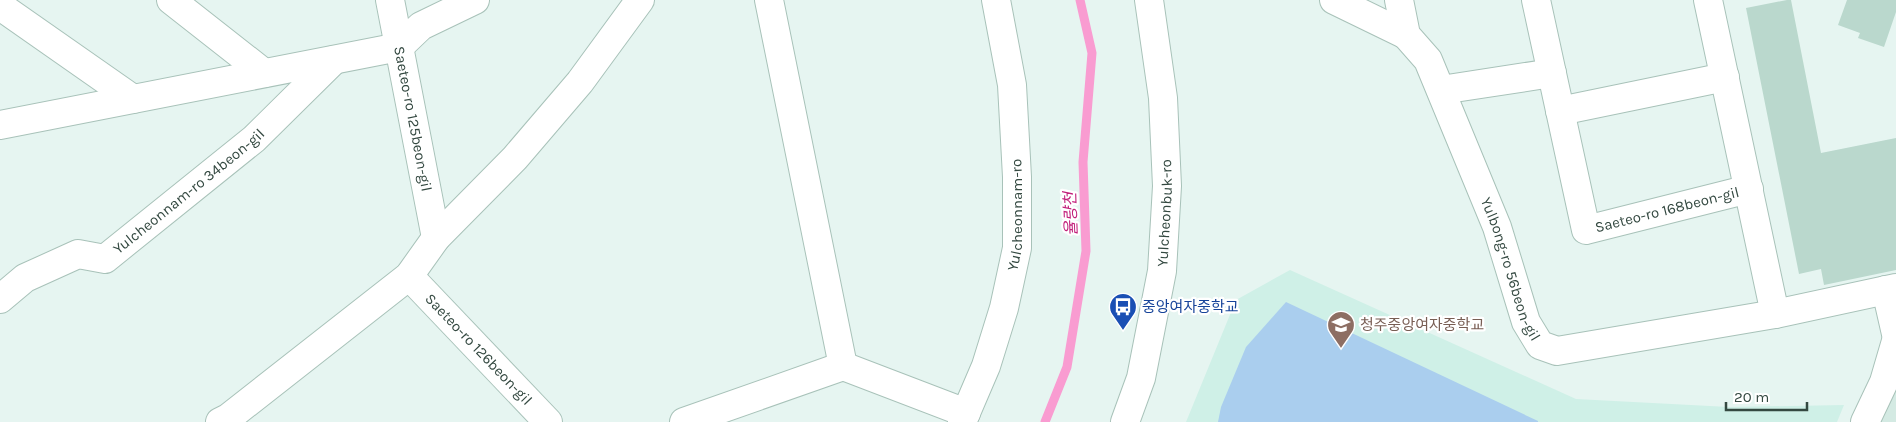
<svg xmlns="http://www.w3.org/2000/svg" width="1896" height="422" font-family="Karla,'Noto Sans KR',sans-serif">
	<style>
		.residential { fill: #d4eae3 }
		.education { fill: #cff0e7 }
		.green { fill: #aaceee }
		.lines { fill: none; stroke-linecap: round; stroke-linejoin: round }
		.stream { stroke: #f99cd1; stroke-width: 9 }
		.building { fill: #bad8cd }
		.minor-casing { stroke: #a8c2b9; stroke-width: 30 }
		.minor { stroke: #fff; stroke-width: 28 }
		.labels { text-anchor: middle; stroke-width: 4.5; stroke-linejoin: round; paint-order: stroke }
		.street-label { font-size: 15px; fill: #344941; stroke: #fff }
		.transit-label { font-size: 15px; fill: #164399; stroke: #fff; text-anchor: start }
		.education-label { font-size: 15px; fill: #785e54; stroke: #fff; text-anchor: start }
		.water-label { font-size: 16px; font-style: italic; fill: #c2207b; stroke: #fff }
	</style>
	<rect width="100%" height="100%" fill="#e6f5f1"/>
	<path class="residential" d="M 1896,379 L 1896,422 L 1878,422 Z"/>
	<path class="education" d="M 1290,270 L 1576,399 L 1729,407 L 1844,405 L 1837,422 L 1186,422 L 1236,300 Z"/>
	<path class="green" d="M 1286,302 L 1538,421 L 1538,422 L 1218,422 L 1221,407 L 1246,347 Z"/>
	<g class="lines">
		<path class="stream" d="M 1045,422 L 1067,367 L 1086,251 L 1083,162 L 1092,53 L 1080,0"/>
	</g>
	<path class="building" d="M 1787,0 L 1791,0 L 1821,153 L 1896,138 L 1896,270 L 1824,285 L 1821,269 L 1799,274 L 1746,8 Z
		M 1847,0 L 1896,0 L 1896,12 L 1884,47 L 1858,38 L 1860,33 L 1838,25 Z"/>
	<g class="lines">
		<defs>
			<g id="minor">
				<path d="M 171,0 L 264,73"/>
				<path id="s1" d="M 390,0 L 436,238"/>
				<path d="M 769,0 L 843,366"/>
				<path d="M 1334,0 L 1406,35"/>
				<path id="s2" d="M 1399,0 L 1406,35 L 1428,60 L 1497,227 L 1526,322 L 1540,345 L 1557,351 L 1775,314 L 1896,288"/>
				<path id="s3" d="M 1536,0 L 1586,230 L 1749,189"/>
				<path d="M 1708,0 L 1775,314"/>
				<path d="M 0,6 L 133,99"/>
				<path d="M 1441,90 L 1552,73"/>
				<path d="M 1560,111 L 1725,77"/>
				<path d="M 0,125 L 399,47 L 421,26 L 475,0"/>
				<path id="s4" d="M 409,276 L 548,422"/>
				<path d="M 1886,290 L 1896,334"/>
				<path id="s5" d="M 0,299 L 25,278 L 78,254 L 105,259 L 254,139 L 334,60"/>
				<path d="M 220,422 L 228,418 L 409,276 L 436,238 L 515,158 L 580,82 L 640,0"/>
				<path d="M 684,422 L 843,366 L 966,413"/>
				<path id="s6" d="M 962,422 L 986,366 L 1004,308 L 1017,248 L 1017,177 L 1012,85 L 996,0"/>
				<path id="s7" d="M 1125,422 L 1141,378 L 1162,271 L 1167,186 L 1163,98 L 1149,0"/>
				<path d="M 1865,422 L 1884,382 L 1896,341"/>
			</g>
		</defs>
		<use href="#minor" class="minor-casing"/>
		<use href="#minor" class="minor"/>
	</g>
	<defs>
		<symbol id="bus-pin" viewBox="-11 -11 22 30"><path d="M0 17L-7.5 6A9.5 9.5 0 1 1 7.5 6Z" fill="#1a4fb4" stroke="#fff"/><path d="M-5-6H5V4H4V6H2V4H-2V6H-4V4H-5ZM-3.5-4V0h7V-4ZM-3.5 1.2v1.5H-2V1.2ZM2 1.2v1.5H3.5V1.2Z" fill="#fff"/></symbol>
		<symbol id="school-pin" viewBox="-11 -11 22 30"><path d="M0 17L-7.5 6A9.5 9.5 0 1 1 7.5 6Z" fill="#8d6e63" stroke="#fff"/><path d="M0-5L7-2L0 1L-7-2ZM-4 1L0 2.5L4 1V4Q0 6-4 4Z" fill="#fff"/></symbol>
	</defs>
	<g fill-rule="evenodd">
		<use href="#bus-pin" x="1107" y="291" width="32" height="43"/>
		<use href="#school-pin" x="1325" y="309" width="32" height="43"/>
	</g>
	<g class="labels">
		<g class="street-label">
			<text dy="5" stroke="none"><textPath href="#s1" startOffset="121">Saeteo-ro 125beon-gil</textPath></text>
			<text dy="5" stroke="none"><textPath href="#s5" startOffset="226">Yulcheonnam-ro 34beon-gil</textPath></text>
			<text dy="5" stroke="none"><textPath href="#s3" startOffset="319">Saeteo-ro 168beon-gil</textPath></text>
			<text dy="5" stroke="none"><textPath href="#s7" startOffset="214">Yulcheonbuk-ro</textPath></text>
			<text dy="5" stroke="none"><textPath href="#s6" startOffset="216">Yulcheonnam-ro</textPath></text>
			<text dy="5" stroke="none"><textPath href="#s2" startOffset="294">Yulbong-ro 56beon-gil</textPath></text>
			<text dy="5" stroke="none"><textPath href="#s4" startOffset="101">Saeteo-ro 126beon-gil</textPath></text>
		</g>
		<g class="transit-label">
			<text x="1142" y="312">중앙여자중학교</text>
		</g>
		<g class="education-label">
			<text x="1360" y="330">청주중앙여자중학교</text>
		</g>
		<g class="water-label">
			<text transform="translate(1070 214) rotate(-92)" y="6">율량천</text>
		</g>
	</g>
	<path d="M1726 402v8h81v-8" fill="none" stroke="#344941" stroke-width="2.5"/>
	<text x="1734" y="402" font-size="15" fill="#344941" stroke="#ffffff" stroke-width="4" paint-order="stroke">20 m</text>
</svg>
